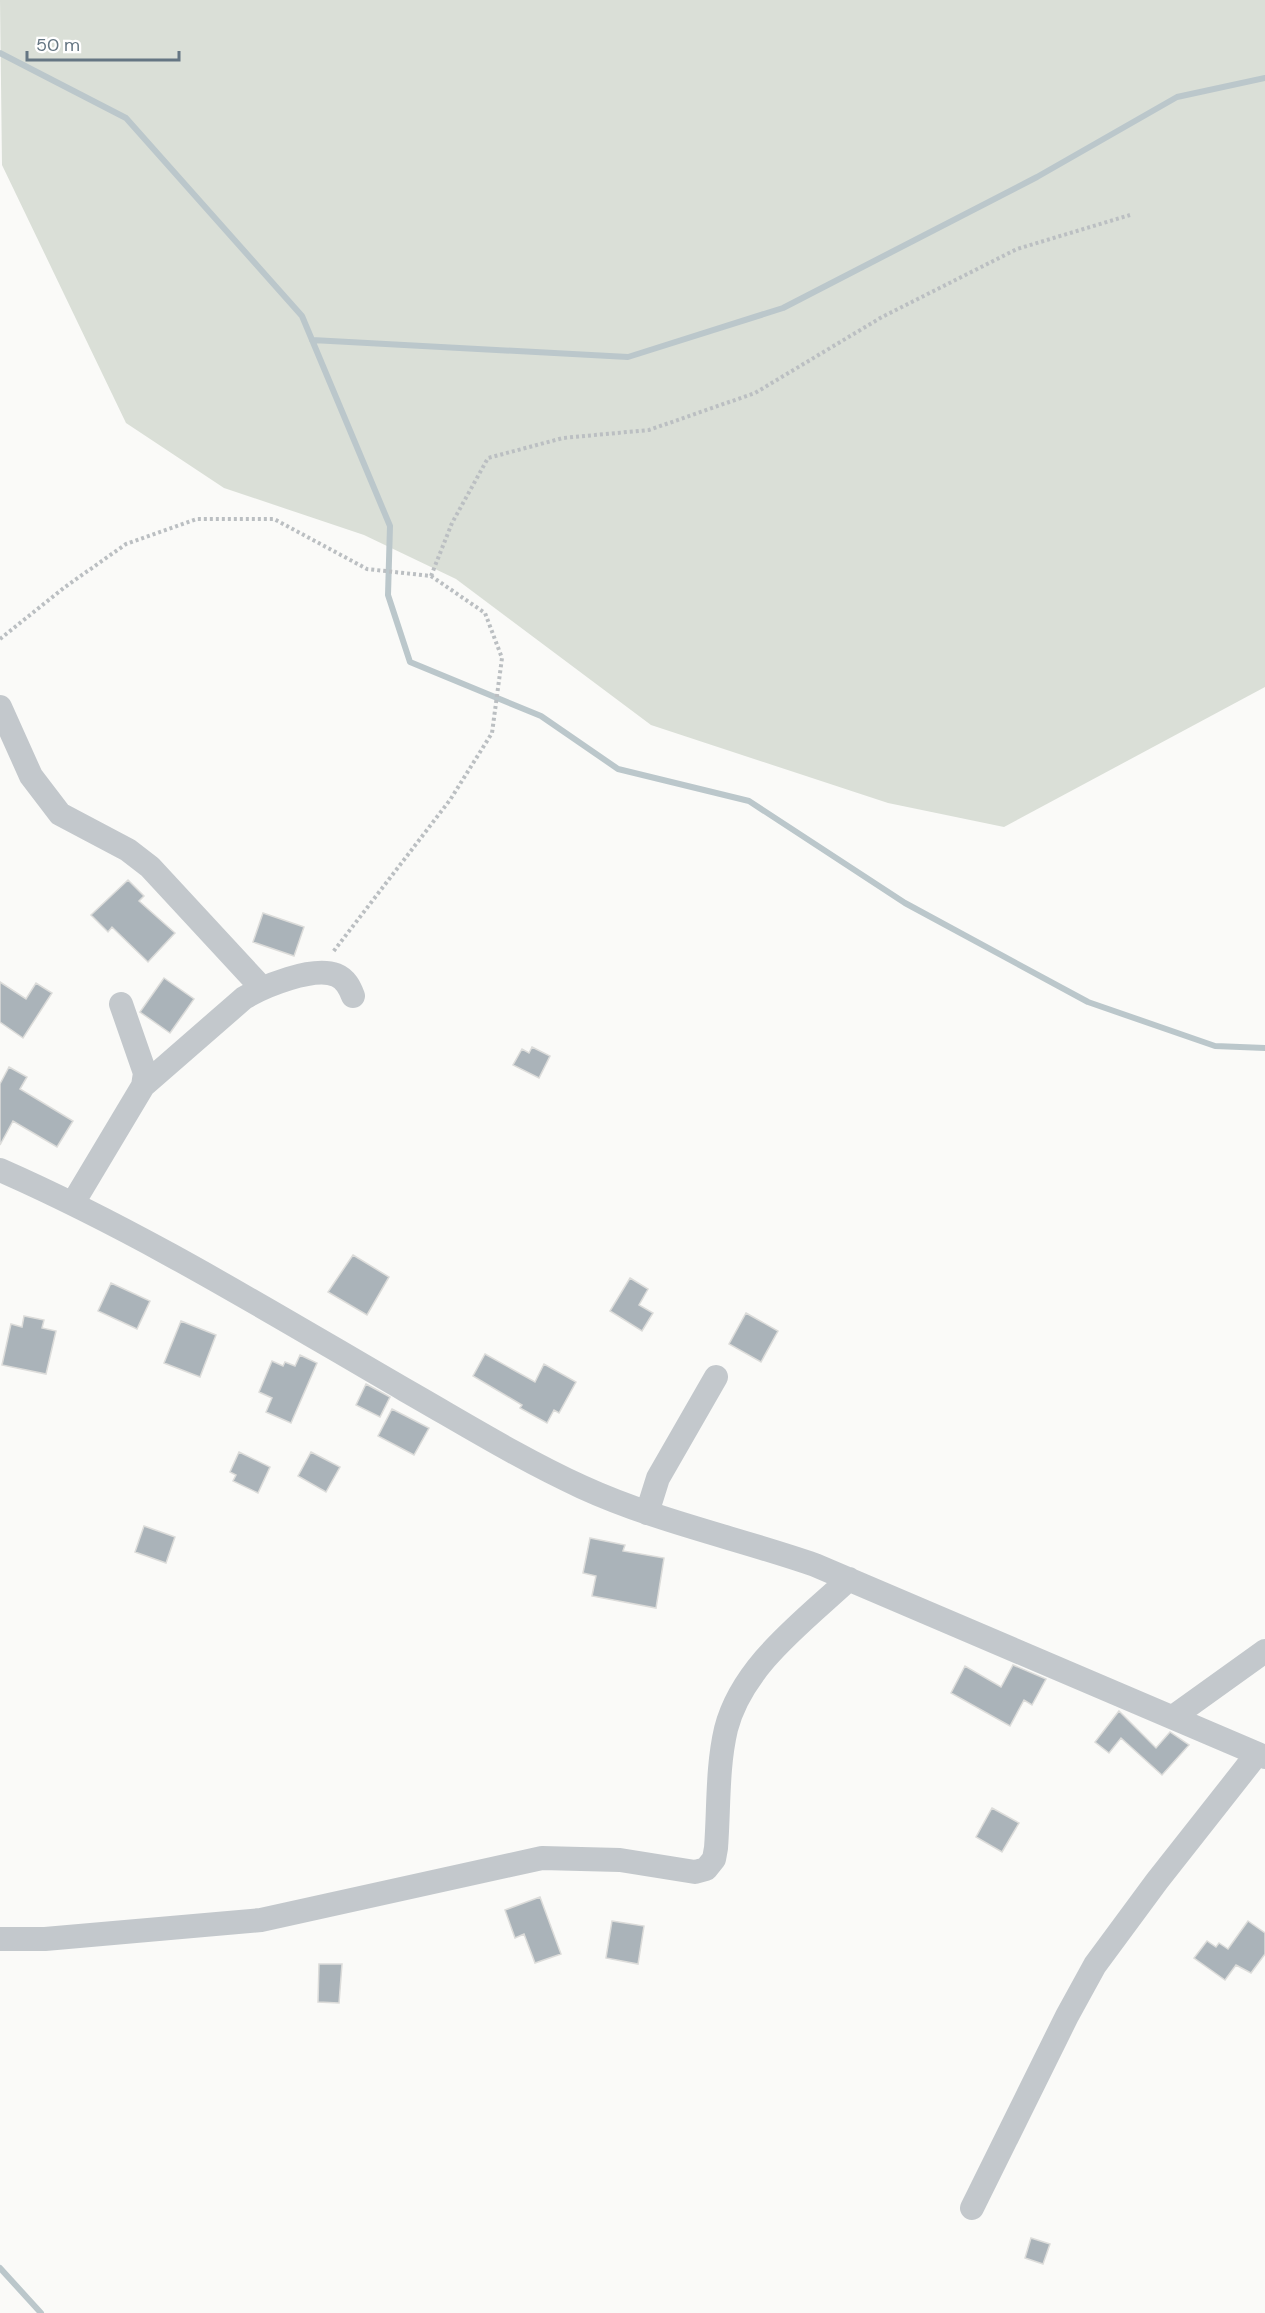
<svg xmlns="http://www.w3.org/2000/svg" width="1265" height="2313" font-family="'DM Sans',sans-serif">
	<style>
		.green { fill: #dadfd7 }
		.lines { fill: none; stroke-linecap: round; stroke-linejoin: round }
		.stream { stroke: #bbc7cb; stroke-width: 6 }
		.building { fill: #aab3b9; stroke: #dcdcda; stroke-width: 1.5 }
		.path { stroke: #bbbfc2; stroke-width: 4; stroke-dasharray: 3 3; stroke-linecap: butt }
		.minor { stroke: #c3c8cc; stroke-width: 24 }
	</style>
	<rect width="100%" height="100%" fill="#fafaf8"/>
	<path class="green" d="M 0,0 L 1265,0 L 1265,687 L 1004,827 L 888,803 L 651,725 L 456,579 L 364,535 L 224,488 L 126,423 L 2,165 Z"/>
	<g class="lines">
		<path class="stream" d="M 0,53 L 126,118 L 302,316 L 390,526 L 388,595 L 410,662 L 541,716 L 618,769 L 749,801 L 905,903 L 1088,1002 L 1215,1046 L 1265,1048
			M 312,340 L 628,357 L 783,308 L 1037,177 L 1177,97 L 1265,78
			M 0,2268 L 41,2313"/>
	</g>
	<path class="building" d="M 128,880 L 144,896 L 139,901 L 175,933 L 148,962 L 112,927 L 108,932 L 91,915 Z
		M 263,913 L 304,927 L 294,956 L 253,942 Z
		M 164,978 L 194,999 L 170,1033 L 140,1012 Z
		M 0,982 L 26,999 L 36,983 L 52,993 L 23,1038 L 0,1022 Z
		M 532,1047 L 550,1056 L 539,1078 L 513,1065 L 522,1049 L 529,1053 Z
		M 9,1067 L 27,1077 L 20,1089 L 73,1121 L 57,1147 L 13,1121 L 0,1145 L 0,1084 Z
		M 353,1255 L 389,1277 L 367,1315 L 328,1292 Z
		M 630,1278 L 648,1289 L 639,1305 L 653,1313 L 642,1331 L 610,1311 Z
		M 111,1283 L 150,1301 L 137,1329 L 98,1311 Z
		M 746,1313 L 778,1331 L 761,1362 L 729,1344 Z
		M 24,1316 L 44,1320 L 42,1328 L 56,1331 L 46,1374 L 2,1365 L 11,1324 L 22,1327 Z
		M 181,1321 L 216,1335 L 200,1377 L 164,1363 Z
		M 485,1354 L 535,1382 L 544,1364 L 576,1382 L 559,1413 L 554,1410 L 547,1423 L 520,1408 L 522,1405 L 473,1376 Z
		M 300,1355 L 317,1363 L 291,1423 L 266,1412 L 272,1398 L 259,1392 L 272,1361 L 283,1366 L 285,1362 L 295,1366 Z
		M 366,1384 L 390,1397 L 380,1417 L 356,1405 Z
		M 392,1409 L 429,1428 L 414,1455 L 378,1436 Z
		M 239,1452 L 270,1467 L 258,1493 L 233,1481 L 236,1475 L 230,1472 Z
		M 311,1452 L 340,1467 L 326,1492 L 298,1476 Z
		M 144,1526 L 175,1537 L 166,1563 L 135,1552 Z
		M 590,1538 L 625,1545 L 623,1551 L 664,1558 L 656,1608 L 592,1596 L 596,1576 L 583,1573 Z
		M 1013,1665 L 1046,1679 L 1032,1705 L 1024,1700 L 1010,1726 L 951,1693 L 965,1666 L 1001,1687 Z
		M 1119,1711 L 1156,1748 L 1170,1732 L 1189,1745 L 1162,1775 L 1121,1738 L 1109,1753 L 1095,1742 Z
		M 992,1808 L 1019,1823 L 1002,1852 L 976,1837 Z
		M 540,1897 L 561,1954 L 535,1963 L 524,1934 L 515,1938 L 505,1910 Z
		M 612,1921 L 644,1926 L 638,1964 L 606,1958 Z
		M 1248,1921 L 1265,1933 L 1265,1954 L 1251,1973 L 1236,1965 L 1225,1980 L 1194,1958 L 1207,1941 L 1216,1947 L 1219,1943 L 1228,1949 Z
		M 319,1964 L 342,1964 L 339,2003 L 318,2002 Z
		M 1031,2238 L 1050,2244 L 1043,2264 L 1025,2258 Z"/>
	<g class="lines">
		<path class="path" d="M 431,576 L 452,523 L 488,458 L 563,438 L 649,430 L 755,393 L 882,317 L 1017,249 L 1130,215
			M 0,639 L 65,587 L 126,544 L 197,519 L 274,519 L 367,569 L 431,576 L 485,613 L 502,658 L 492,733 L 450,800 L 333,952"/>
		<path class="minor" d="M 0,707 L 31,776 L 60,814 L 128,850 L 150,867 L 262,988
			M 143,1086 L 244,998 C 264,986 313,966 336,975 C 346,979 350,988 353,996
			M 0,1170 C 141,1232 272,1313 405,1390 C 463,1423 521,1459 582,1487 C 656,1521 737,1538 815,1565 L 1265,1757
			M 73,1203 L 143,1086 L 145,1073 L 121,1004
			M 647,1513 L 658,1478 L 716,1377
			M 1173,1717 L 1265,1651
			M 0,1939 L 45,1939 L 261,1920 L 542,1858 L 620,1860 L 695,1872 L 706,1869 L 714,1859 L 716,1848 C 719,1809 717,1767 726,1729 C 742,1666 803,1622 849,1579
			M 972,2208 L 1067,2016 L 1095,1965 L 1157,1881 L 1257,1754"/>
	</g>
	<path d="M27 51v9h152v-9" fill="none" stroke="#657683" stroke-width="3"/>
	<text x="36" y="51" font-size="18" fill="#657683" stroke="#ffffff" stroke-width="4.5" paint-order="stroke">50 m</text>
</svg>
